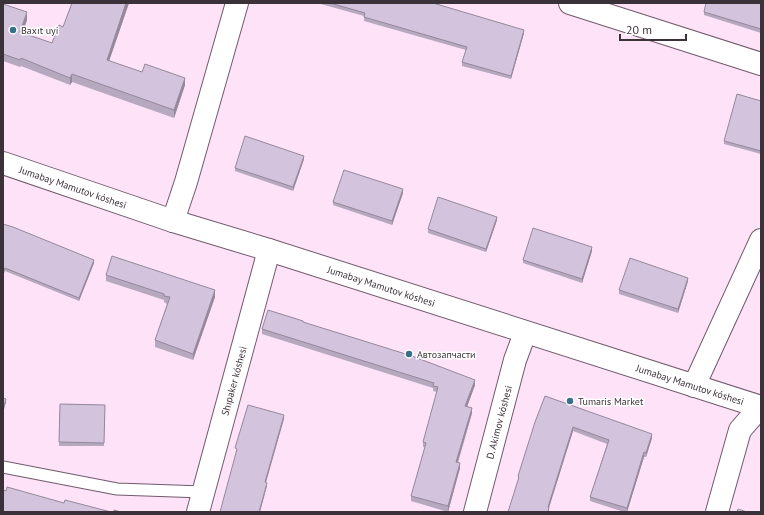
<svg xmlns="http://www.w3.org/2000/svg" width="764" height="515" font-family="'PT Sans',sans-serif">
	<style>
		.lines { fill: none; stroke-linecap: round; stroke-linejoin: round }
		.service-casing { stroke: #715a6c; stroke-width: 13 }
		.minor-casing { stroke: #715a6c; stroke-width: 24 }
		.tertiary-casing { stroke: #715a6c; stroke-width: 24 }
		.service { stroke: #fff; stroke-width: 11 }
		.minor { stroke: #fff; stroke-width: 22 }
		.tertiary { stroke: #fff; stroke-width: 22 }
		.wall { fill: #b6a8be }
		.shaded-wall { fill: #94889b }
		.building { fill: #d4c3dd; stroke: #94889b }
		.poi-dot { fill: #38708a; stroke: #fff; stroke-width: 1.5 }
		.labels { text-anchor: middle; stroke-width: 3; stroke-linejoin: round; paint-order: stroke }
		.poi-label { font-size: 10px; fill: #3b3139; stroke: #fff; text-anchor: start }
		.street-label { font-size: 10px; fill: #3b3139; stroke: #fff }
	</style>
	<rect width="100%" height="100%" fill="#fee3f8"/>
	<g class="lines">
		<defs>
			<path id="service" d="M 3,467 L 117,489 L 203,492"/>
			<g id="minor">
				<path d="M 570,3 L 761,64"/>
				<path d="M 173,221 L 186,182 L 237,3"/>
				<path d="M 694,386 L 761,240"/>
				<path id="s1" d="M 198,512 L 269,250"/>
				<path id="s2" d="M 475,512 L 515,360 L 525,333"/>
				<path d="M 717,512 L 740,430 L 760,407"/>
			</g>
			<g id="tertiary">
				<path id="s3" d="M 3,163 L 173,221 L 269,250 L 761,407"/>
			</g>
		</defs>
		<use href="#service" class="service-casing"/>
		<use href="#minor" class="minor-casing"/>
		<use href="#tertiary" class="tertiary-casing"/>
		<use href="#service" class="service"/>
		<use href="#minor" class="minor"/>
		<use href="#tertiary" class="tertiary"/>
	</g>
	<path class="wall" d="M 72,3 L 129,3 L 109,61 L 142,72 L 185,85 L 174,118 L 72,82 L 70,85 L 21,66 L 20,67 L 3,61 L 3,4 L 27,20 L 22,33 L 52,43 L 63,27 Z
		M 317,3 L 433,3 L 524,33 L 511,79 L 462,66 L 462,62 L 466,50 L 364,21 L 364,16 Z
		M 761,3 L 761,33 L 704,15 L 704,12 Z
		M 761,101 L 761,154 L 724,144 L 724,141 Z
		M 304,159 L 293,191 L 235,171 L 235,168 Z
		M 403,193 L 392,225 L 333,205 L 333,202 Z
		M 497,220 L 486,252 L 428,233 L 428,229 Z
		M 3,224 L 94,263 L 79,301 L 5,271 L 3,276 Z
		M 592,251 L 582,283 L 523,263 L 523,260 Z
		M 106,275 L 215,297 L 193,360 L 155,347 L 155,340 L 167,304 L 164,302 L 164,300 L 106,281 Z
		M 688,281 L 678,313 L 619,294 L 619,290 Z
		M 303,323 L 475,385 L 467,407 L 472,413 L 458,463 L 460,468 L 448,512 L 411,501 L 411,496 L 425,447 L 423,447 L 423,442 L 437,392 L 433,391 L 433,388 L 262,334 L 262,329 Z
		M 545,396 L 652,438 L 646,457 L 644,457 L 627,512 L 624,512 L 590,501 L 590,497 L 607,444 L 573,431 L 549,507 L 549,512 L 508,512 L 518,480 L 518,476 Z
		M 60,404 L 105,405 L 104,446 L 59,446 Z"/>
	<path class="shaded-wall" d="M 126,3 L 129,3 L 107,67 L 107,60 Z
		M 27,12 L 27,20 L 20,40 L 20,32 Z
		M 524,30 L 524,33 L 511,79 L 511,76 Z
		M 72,74 L 72,82 L 70,85 L 70,78 Z
		M 185,78 L 185,85 L 174,118 L 174,110 Z
		M 304,156 L 304,159 L 293,191 L 293,187 Z
		M 403,189 L 403,193 L 392,225 L 392,221 Z
		M 497,217 L 497,220 L 486,252 L 486,249 Z
		M 592,247 L 592,251 L 582,283 L 582,279 Z
		M 94,260 L 94,263 L 79,301 L 79,298 Z
		M 688,278 L 688,281 L 678,313 L 678,309 Z
		M 215,290 L 215,297 L 193,360 L 193,354 Z
		M 475,380 L 475,385 L 465,412 L 465,406 Z
		M 6,399 L 6,402 L 3,413 L 3,409 Z
		M 472,408 L 472,413 L 456,467 L 456,462 Z
		M 284,415 L 284,419 L 265,486 L 265,482 Z
		M 573,427 L 573,431 L 548,511 L 548,507 Z
		M 652,434 L 652,438 L 646,457 L 646,453 Z
		M 644,452 L 644,457 L 627,512 L 627,508 Z
		M 460,463 L 460,468 L 448,512 L 448,506 Z
		M 267,483 L 267,486 L 260,512 L 259,512 Z"/>
	<path class="building" d="M 72,3 L 126,3 L 107,60 L 142,72 L 145,64 L 185,78 L 174,110 L 72,74 L 70,78 L 21,58 L 20,60 L 3,54 L 3,4 L 27,12 L 20,32 L 52,43 L 59,25 L 63,27 Z
		M 330,3 L 433,3 L 524,30 L 511,76 L 462,62 L 467,47 L 364,17 L 365,13 Z
		M 706,3 L 761,3 L 761,29 L 704,12 Z
		M 737,94 L 761,101 L 761,151 L 724,141 Z
		M 245,136 L 304,156 L 293,187 L 235,168 Z
		M 344,170 L 403,189 L 392,221 L 333,202 Z
		M 438,197 L 497,217 L 486,249 L 428,229 Z
		M 3,224 L 13,227 L 94,260 L 79,298 L 5,268 L 3,272 Z
		M 533,228 L 592,247 L 582,279 L 523,260 Z
		M 112,256 L 215,290 L 193,354 L 155,340 L 170,297 L 164,296 L 164,294 L 106,275 Z
		M 630,258 L 688,278 L 678,309 L 619,290 Z
		M 268,310 L 303,321 L 303,322 L 412,356 L 475,380 L 465,406 L 472,408 L 456,462 L 460,463 L 448,506 L 411,496 L 426,443 L 423,442 L 438,387 L 433,386 L 434,383 L 262,329 Z
		M 545,396 L 652,434 L 646,453 L 644,452 L 627,508 L 590,497 L 609,440 L 573,427 L 548,507 L 549,507 L 548,512 L 508,512 L 519,477 L 518,476 L 535,422 Z
		M 3,398 L 6,399 L 3,409 Z
		M 60,404 L 105,405 L 104,443 L 59,442 Z
		M 248,405 L 284,415 L 265,482 L 267,483 L 259,512 L 220,512 L 237,449 L 235,448 Z
		M 7,487 L 64,503 L 65,500 L 111,512 L 3,512 L 3,490 L 6,491 Z
		M 738,509 L 747,512 L 737,512 Z
		M 114,510 L 121,512 L 114,512 Z"/>
	<g class="poi-dot">
		<circle cx="13" cy="30" r="4"/>
		<circle cx="409" cy="354" r="4"/>
		<circle cx="570" cy="401" r="4"/>
	</g>
	<g class="labels">
		<g class="poi-label">
			<text x="21" y="34">Baxıt uyi</text>
			<text x="417" y="358">Автозапчасти</text>
			<text x="578" y="405">Tumaris Market</text>
		</g>
		<g class="street-label">
			<text dy="4" stroke="none"><textPath href="#s3" startOffset="74">Jumabay Mamutov kóshesi</textPath></text>
			<text dy="4" stroke="none"><textPath href="#s3" startOffset="398">Jumabay Mamutov kóshesi</textPath></text>
			<text dy="4" stroke="none"><textPath href="#s1" startOffset="136">Shıpaker kóshesi</textPath></text>
			<text dy="4" stroke="none"><textPath href="#s3" startOffset="722">Jumabay Mamutov kóshesi</textPath></text>
			<text dy="4" stroke="none"><textPath href="#s2" startOffset="93">D. Akimov kóshesi</textPath></text>
		</g>
	</g>
	<rect width="764" height="515" fill="none" stroke="#3b3139" stroke-width="8"/>
	<path d="M620 34v6h66v-6" fill="none" stroke="#3b3139" stroke-width="2"/>
	<text x="626" y="34" font-size="12" fill="#3b3139" stroke="#ffffff" stroke-width="3" paint-order="stroke">20 m</text>
</svg>
